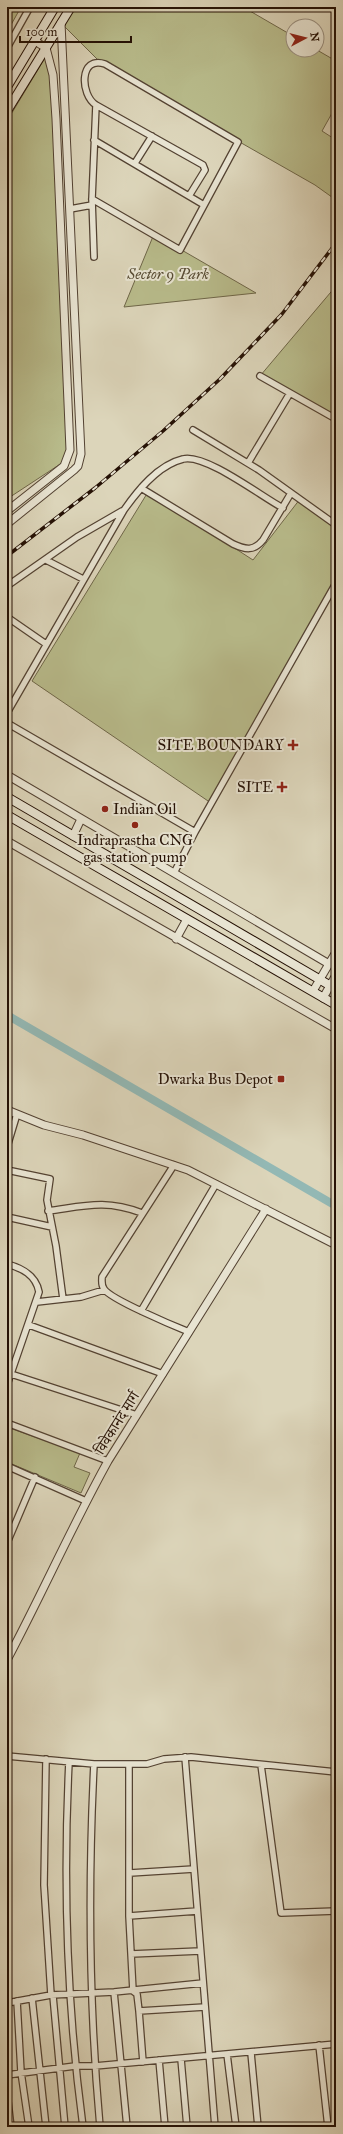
<svg xmlns="http://www.w3.org/2000/svg" width="343" height="2134" font-family="'IM FELL Great Primer','Noto Serif Devanagari',serif">
	<style>
		.green { fill: #b8bb8b; stroke: #6e6648 }
		.lines { fill: none; stroke-linecap: round; stroke-linejoin: round }
		.canal { stroke: #93b8b4; stroke-width: 8 }
		.minor-casing { stroke: #534232; stroke-width: 8 }
		.tertiary-casing { stroke: #534232; stroke-width: 9 }
		.secondary-casing { stroke: #251105; stroke-width: 10 }
		.minor { stroke: #e8e4d2; stroke-width: 5.5 }
		.tertiary { stroke: #e8e4d2; stroke-width: 7 }
		.secondary { stroke: #e8e4d2; stroke-width: 8 }
		.rail-casing { stroke: #251105; stroke-width: 3.5 }
		.rail { stroke: #e8e4d2; stroke-width: 2; stroke-dasharray: 6; stroke-linecap: butt }
		.poi-dot { fill: #8f2418; stroke: #e8e4d2; stroke-width: 1.5 }
		.labels { text-anchor: middle; stroke-width: 4; stroke-linejoin: round; paint-order: stroke }
		.park-label { font-size: 15px; font-style: italic; fill: #584c34; stroke: #e8e4d2 }
		.poi-label { font-size: 15px; fill: #251105; stroke: #e8e4d2; text-anchor: end }
		.street-label { font-size: 15px; fill: #251105; stroke: #e8e4d2 }
	</style>
	<rect width="100%" height="100%" fill="#dcd5ba"/>
	<filter id="stains"><feTurbulence type="fractalNoise" baseFrequency=".005" numOctaves="4"/><feColorMatrix values="0 0 0 0 .2 0 0 0 0 .09 0 0 0 0 .02 0 0 0 .5 -.17"/></filter>
	<radialGradient id="worn" r=".72"><stop offset=".6" stop-color="#630" stop-opacity="0"/><stop offset="1" stop-color="#630" stop-opacity=".3"/></radialGradient>
	<path class="green" d="M 7,7 L 21,7 L 7,32 Z
		M 71,7 L 243,7 L 293,36 L 293,50 L 317,50 L 336,61 L 336,106 L 322,131 L 336,140 L 336,200 L 315,185 L 101,63 L 61,23 Z
		M 48,53 L 53,75 L 68,459 L 7,499 L 7,121 Z
		M 154,234 L 256,293 L 124,307 Z
		M 336,286 L 336,420 L 260,376 Z
		M 148,492 L 253,560 L 300,499 L 336,523 L 336,582 L 211,803 L 32,681 Z
		M 7,1427 L 80,1453 L 74,1467 L 90,1473 L 81,1493 L 7,1462 Z"/>
	<g class="lines">
		<path class="canal" d="M 7,1015 L 336,1206"/>
		<defs>
			<path id="minor" d="M 7,48 L 30,7
				M 96,105 L 203,165 L 205,170 L 189,196
				M 94,140 L 204,205
				M 135,163 L 152,136
				M 92,199 L 180,250 L 238,142 L 105,64 C 79,55 80,95 96,105 L 92,199 L 94,257
				M 70,209 L 92,205
				M 260,376 L 336,419
				M 193,430 L 259,470 L 336,525
				M 248,463 L 290,393
				M 141,488 L 233,544 C 246,550 254,551 263,540 L 291,493
				M 46,560 L 83,579
				M 7,586 L 77,537 L 122,511
				M 7,617 L 46,644
				M 7,713 L 124,510 C 138,490 158,465 183,459 C 205,453 262,497 283,508
				M 7,723 L 195,832
				M 174,873 L 195,832 L 336,583
				M 7,1147 L 17,1114
				M 174,1165 L 102,1277 C 102,1281 101,1285 104,1289 C 110,1299 174,1326 189,1332
				M 7,1170 L 50,1179 L 47,1200 L 56,1246 L 63,1299
				M 48,1211 C 85,1206 105,1199 142,1213
				M 7,1217 L 52,1227
				M 7,1264 C 22,1268 36,1275 39,1292 L 7,1385
				M 37,1302 L 81,1297 L 104,1290
				M 141,1311 L 216,1184
				M 29,1325 L 163,1374
				M 11,1374 L 137,1415
				M 7,1423 L 108,1461
				M 7,1466 L 86,1501
				M 7,1543 L 35,1477
				M 7,1756 L 94,1764 L 147,1764 L 164,1759 L 191,1757 L 336,1772
				M 185,1757 L 215,2127
				M 46,1759 L 44,1885 L 51,1995
				M 69,1762 C 63,1883 67,2007 83,2127
				M 94,1764 C 88,1885 89,2006 100,2127
				M 129,1764 L 129,1916 L 133,1991 L 137,1994 L 139,2011
				M 261,1765 L 281,1913 L 336,1911
				M 130,1873 L 194,1869
				M 129,1916 L 197,1911
				M 131,1954 L 200,1951
				M 114,1992 L 127,2127
				M 53,1996 L 65,2127
				M 32,1998 L 46,2127
				M 17,2001 L 21,2072 L 29,2127
				M 7,2003 L 51,1995 L 114,1992 L 203,1983
				M 319,2045 L 328,2127
				M 251,2053 L 258,2127
				M 227,2054 L 236,2127
				M 181,2059 L 187,2127
				M 159,2060 L 165,2127
				M 143,2062 L 139,2011 L 205,2007
				M 7,2075 L 75,2066 L 95,2066 L 336,2044
				M 7,2093 L 11,2127"/>
			<path id="tertiary" d="M 7,511 L 64,466 L 70,450 L 56,119 L 53,75 L 46,48 L 35,41
				M 7,524 L 74,470 L 78,466 L 81,454 L 61,23
				M 7,775 L 329,964
				M 73,836 L 81,819
				M 7,841 L 336,1029
				M 176,939 L 187,919
				M 313,991 L 336,952
				M 323,998 L 336,975
				M 7,1110 L 44,1125 L 83,1135 L 188,1170 L 336,1245
				M 7,1660 C 42,1594 72,1526 108,1461 L 266,1209"/>
			<path id="secondary" d="M 7,87 L 55,7
				M 7,111 L 71,7
				M 7,797 L 336,989
				M 7,815 L 336,1005"/>
		</defs>
		<use href="#minor" class="minor-casing"/>
		<use href="#tertiary" class="tertiary-casing"/>
		<use href="#secondary" class="secondary-casing"/>
		<use href="#minor" class="minor"/>
		<use href="#tertiary" class="tertiary"/>
		<use href="#secondary" class="secondary"/>
		<defs>
			<path id="rail" d="M 7,556 L 95,488 L 163,431 L 220,379 L 282,314 L 336,243"/>
		</defs>
		<use href="#rail" class="rail-casing"/>
		<use href="#rail" class="rail"/>
	</g>
	<g class="poi-dot">
		<path d="M291 739h4v4h4v4h-4v4h-4v-4h-4v-4h4z"/>
		<path d="M280 781h4v4h4v4h-4v4h-4v-4h-4v-4h4z"/>
		<circle cx="105" cy="809" r="4"/>
		<circle cx="135" cy="825" r="4"/>
		<rect x="277" y="1075" width="8" height="8" rx="2"/>
	</g>
	<g class="labels">
		<g class="park-label">
			<text x="168" y="279">Sector 9 Park</text>
		</g>
		<g class="poi-label">
			<text x="284" y="750">SITE BOUNDARY</text>
			<text x="273" y="792">SITE</text>
			<text x="113" y="814" text-anchor="start">Indian Oil</text>
			<text x="135" y="845" text-anchor="middle">Indraprastha CNG<tspan x="135" dy="17">gas station pump</tspan></text>
			<text x="273" y="1084">Dwarka Bus Depot</text>
		</g>
		<g class="street-label">
			<text transform="translate(117 1423) rotate(-58)" y="5">विवेकानंद मार्ग</text>
		</g>
	</g>
	<rect width="343" height="2134" fill="none" stroke="#dcd5ba" stroke-width="24"/>
	<rect x="8" y="8" width="327" height="2118" fill="none" stroke="#251105" stroke-width="2"/>
	<rect x="12" y="12" width="319" height="2110" fill="none" stroke="#251105"/>
	<g transform="translate(305 38) rotate(83)"><circle r="19" fill="#e8e4d2" stroke="#9a9080"/>
	<path d="M0-3L7 15L0 10L-7 15Z" fill="#8f2418"/>
	<text y="-6" font-size="11" font-weight="bold" text-anchor="middle" fill="#251105">N</text>
	</g>
	<path d="M20 36v6h111v-6" fill="none" stroke="#251105" stroke-width="2"/>
	<text x="26" y="36" font-size="12" fill="#251105" stroke="#e8e4d2" stroke-width="3" paint-order="stroke">100 m</text>
	<rect width="100%" height="100%" filter="url(#stains)"/>
	<rect width="100%" height="100%" fill="url(#worn)"/>
</svg>
